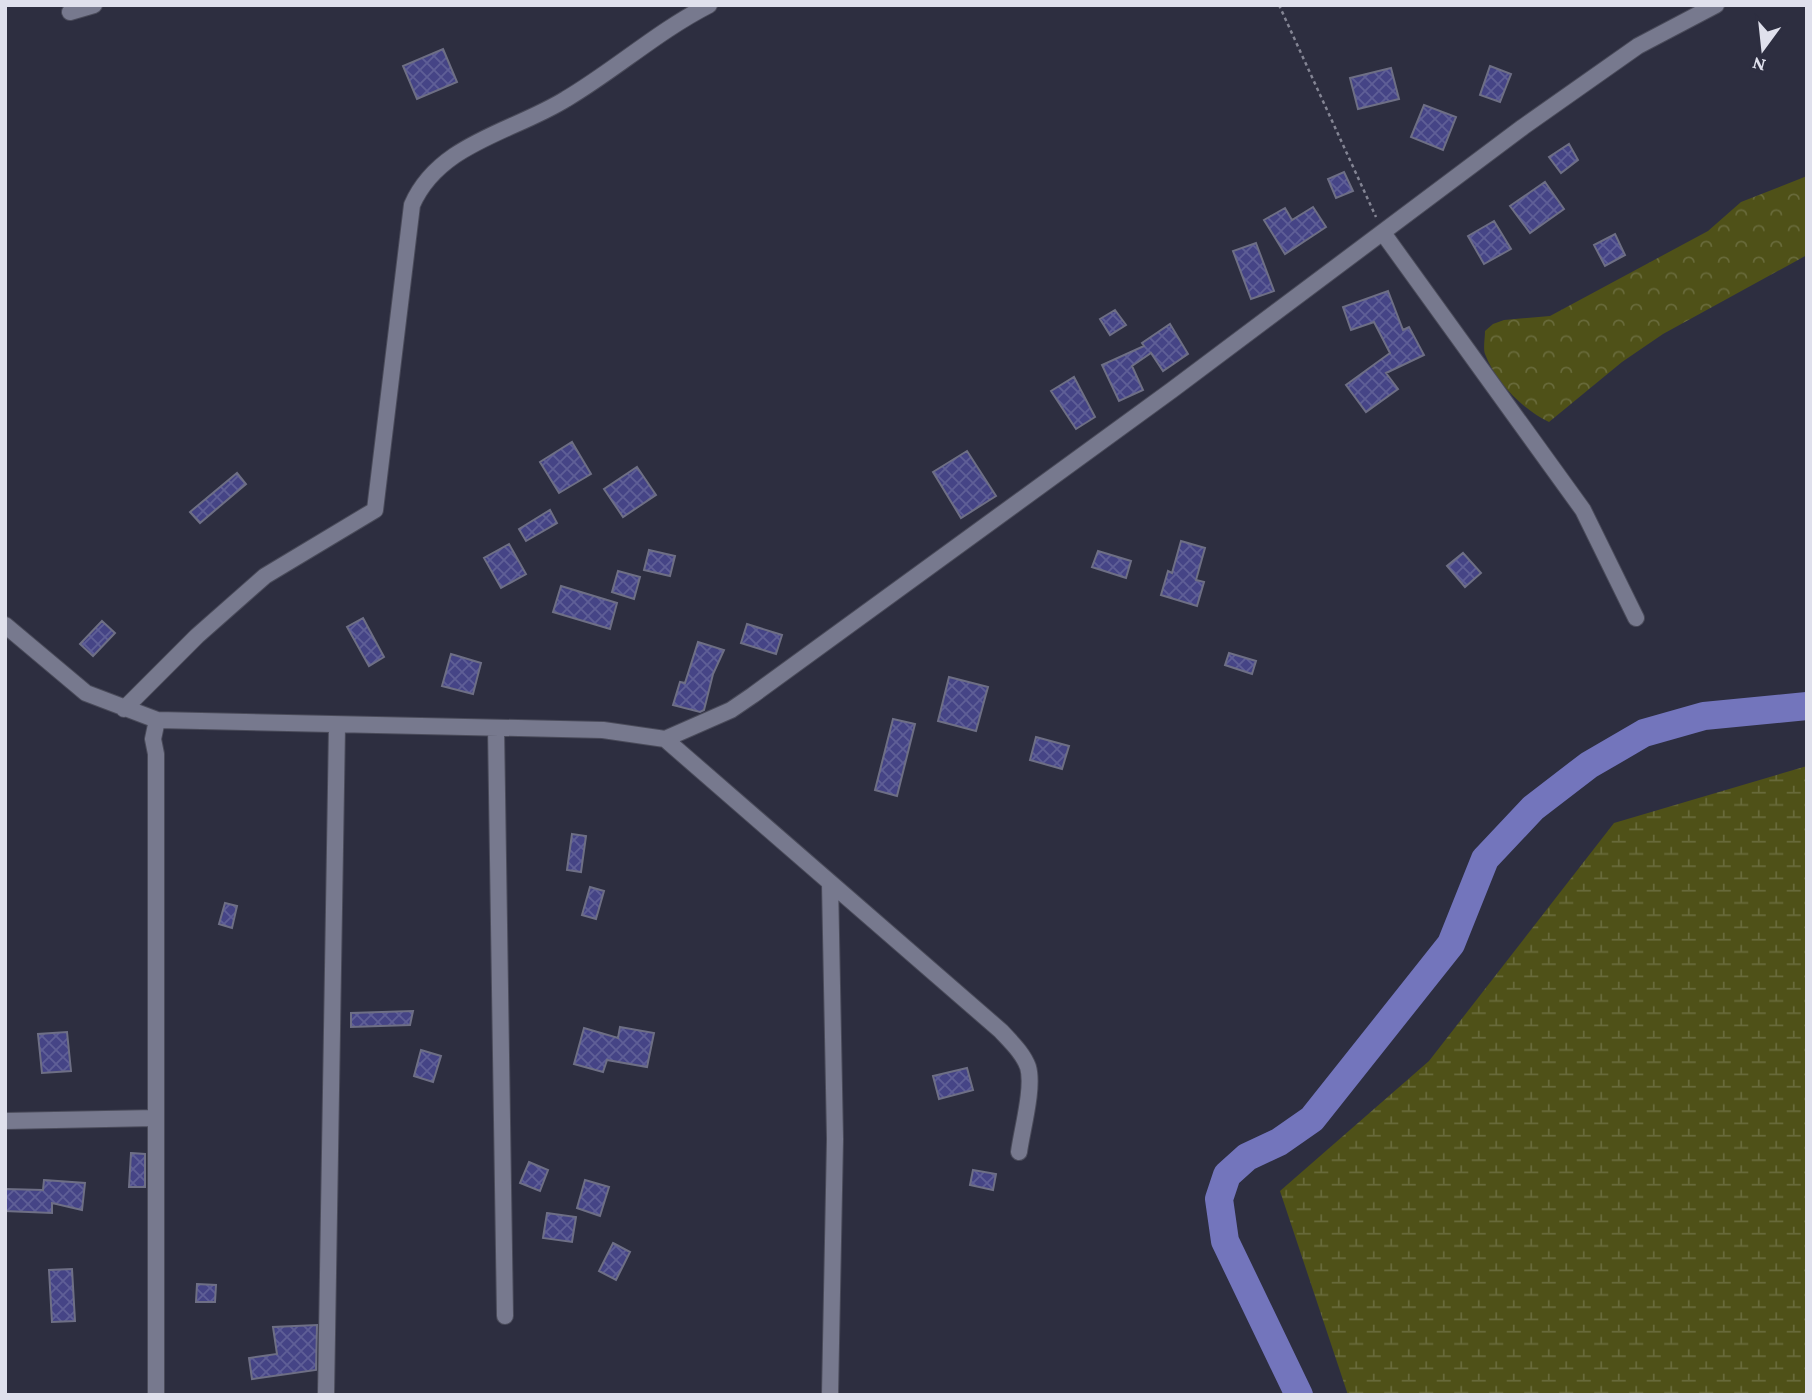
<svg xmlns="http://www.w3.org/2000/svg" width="1812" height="1400" font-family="'Crimson Pro',serif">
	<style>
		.forest { fill: url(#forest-crowns) }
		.wetland { fill: url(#wetland-marsh) }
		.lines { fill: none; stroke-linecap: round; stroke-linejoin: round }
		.river { stroke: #7375bc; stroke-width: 28 }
		.building { fill: url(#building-cross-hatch); stroke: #6e6f85; stroke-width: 2 }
		.minor-casing { stroke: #4a4b5a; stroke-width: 18 }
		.path { stroke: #848594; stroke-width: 2.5; stroke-dasharray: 3.5 3.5; stroke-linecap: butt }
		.minor { stroke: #77798e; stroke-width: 16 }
	</style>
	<defs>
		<pattern id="forest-crowns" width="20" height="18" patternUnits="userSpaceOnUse" patternTransform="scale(1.75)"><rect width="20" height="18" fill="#4f5118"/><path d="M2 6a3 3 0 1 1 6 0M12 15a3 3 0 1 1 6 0" fill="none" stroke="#686a3a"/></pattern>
		<pattern id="wetland-marsh" width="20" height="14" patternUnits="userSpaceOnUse" patternTransform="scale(1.75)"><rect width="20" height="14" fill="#4f5118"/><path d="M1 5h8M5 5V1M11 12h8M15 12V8" fill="none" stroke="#686a3a"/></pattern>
		<pattern id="building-cross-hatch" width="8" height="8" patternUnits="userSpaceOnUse" patternTransform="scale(1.75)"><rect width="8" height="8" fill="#454486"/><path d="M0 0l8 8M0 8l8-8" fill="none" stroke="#5f5f97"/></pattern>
	</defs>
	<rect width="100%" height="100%" fill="#2d2e40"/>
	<path class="forest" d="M 1807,176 L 1807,255 L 1663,334 L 1622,362 L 1549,422 C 1523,410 1495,381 1485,354 C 1483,348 1485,338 1485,331 L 1493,324 L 1504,320 L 1550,316 L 1708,231 L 1741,202 Z"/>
	<path class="wetland" d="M 1807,766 L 1807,1395 L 1348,1395 L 1280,1191 L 1429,1061 L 1614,823 Z"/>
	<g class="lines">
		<path class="river" d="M 1299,1395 L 1225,1241 L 1219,1199 L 1227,1175 L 1247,1157 L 1279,1142 L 1312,1119 L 1451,944 L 1485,859 L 1533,808 L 1589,765 L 1644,733 L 1704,716 L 1807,706"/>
	</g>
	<path class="building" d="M 443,49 L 457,82 L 417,99 L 403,66 Z
		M 1490,66 L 1511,74 L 1500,102 L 1480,95 Z
		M 1391,68 L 1399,99 L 1358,109 L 1350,78 Z
		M 1424,105 L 1456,117 L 1443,150 L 1411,137 Z
		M 1569,144 L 1578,160 L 1561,173 L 1549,157 Z
		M 1344,172 L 1353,191 L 1336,198 L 1328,179 Z
		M 1545,182 L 1564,209 L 1530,233 L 1510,206 Z
		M 1313,207 L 1326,227 L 1285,254 L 1264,220 L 1285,208 L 1292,220 Z
		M 1494,221 L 1511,249 L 1484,264 L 1468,236 Z
		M 1615,234 L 1625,255 L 1605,266 L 1594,245 Z
		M 1256,243 L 1274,291 L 1251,299 L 1233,251 Z
		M 1388,291 L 1403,330 L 1409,327 L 1424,355 L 1386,373 L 1398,389 L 1366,412 L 1346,385 L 1390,353 L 1374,322 L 1351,330 L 1343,307 Z
		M 1115,310 L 1126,325 L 1110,335 L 1100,319 Z
		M 1170,324 L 1188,354 L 1163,371 L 1151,353 L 1132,366 L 1143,390 L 1119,401 L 1102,365 L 1144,346 L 1142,343 Z
		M 1074,377 L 1095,417 L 1076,429 L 1051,391 Z
		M 572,442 L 591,474 L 559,493 L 540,462 Z
		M 967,451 L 996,496 L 961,518 L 933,472 Z
		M 637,467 L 656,495 L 623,517 L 604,489 Z
		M 237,473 L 246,484 L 200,523 L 190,512 Z
		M 550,510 L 557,523 L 526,541 L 519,529 Z
		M 1181,541 L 1205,548 L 1196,580 L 1204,582 L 1197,606 L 1161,595 L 1168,571 L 1172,573 Z
		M 509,544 L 526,574 L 501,588 L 484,558 Z
		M 649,550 L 675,556 L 670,576 L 644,570 Z
		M 1098,551 L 1131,561 L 1126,578 L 1092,567 Z
		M 1463,553 L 1481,573 L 1465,587 L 1447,566 Z
		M 618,571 L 640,577 L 634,599 L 612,592 Z
		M 561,586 L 617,603 L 610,629 L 553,612 Z
		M 363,618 L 384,657 L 369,666 L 347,627 Z
		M 102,621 L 115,633 L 93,656 L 80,644 Z
		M 747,624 L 782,635 L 776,654 L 741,643 Z
		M 698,642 L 724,650 L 713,674 L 704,710 L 700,712 L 673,705 L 680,682 L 685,683 Z
		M 1229,653 L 1256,661 L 1252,674 L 1225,665 Z
		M 451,654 L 481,663 L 473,694 L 442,686 Z
		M 949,677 L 988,687 L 976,731 L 938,721 Z
		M 893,719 L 915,724 L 897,796 L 875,790 Z
		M 1036,737 L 1069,746 L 1062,769 L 1030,760 Z
		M 572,834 L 586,836 L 581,872 L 567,870 Z
		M 590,887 L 604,891 L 596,919 L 582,915 Z
		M 225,903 L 237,906 L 232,928 L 219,924 Z
		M 413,1011 L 410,1025 L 351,1027 L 351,1013 Z
		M 620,1027 L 654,1033 L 647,1067 L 607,1060 L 603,1072 L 574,1064 L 584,1028 L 618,1038 Z
		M 67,1032 L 71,1071 L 42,1073 L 38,1034 Z
		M 421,1050 L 441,1056 L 433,1082 L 414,1076 Z
		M 967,1068 L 973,1090 L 939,1099 L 933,1076 Z
		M 131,1153 L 145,1154 L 145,1187 L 129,1187 Z
		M 529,1162 L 548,1170 L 540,1191 L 520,1183 Z
		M 973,1170 L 996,1174 L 993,1190 L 970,1185 Z
		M 44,1180 L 85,1183 L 82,1210 L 52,1203 L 52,1213 L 5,1211 L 6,1189 L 43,1190 Z
		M 585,1180 L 609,1187 L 600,1216 L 577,1208 Z
		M 547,1213 L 576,1217 L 572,1242 L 543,1238 Z
		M 613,1243 L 630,1252 L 616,1280 L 599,1271 Z
		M 72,1269 L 75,1321 L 52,1322 L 49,1270 Z
		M 197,1284 L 216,1285 L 215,1302 L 196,1302 Z
		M 317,1325 L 316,1370 L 252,1379 L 249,1358 L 277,1354 L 273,1327 Z"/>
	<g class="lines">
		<defs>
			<path id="minor" d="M 70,12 L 94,5
				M 1383,233 L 1583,510 L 1636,618
				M 5,625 L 86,693 L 157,720 L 603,730 L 665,739 L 731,710 L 753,695 L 1172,390 L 1523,127 L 1638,46 L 1716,5
				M 124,709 L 197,636 L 265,576 L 375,510 L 412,205 C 439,143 513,132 566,99 C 615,70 658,31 709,5
				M 496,728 L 505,1316
				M 665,739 L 1001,1031 C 1011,1042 1023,1053 1028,1067 C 1034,1087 1022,1130 1019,1152
				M 5,1121 L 155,1118
				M 156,1395 L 156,754 L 153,739 L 157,720
				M 326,1395 L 337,726
				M 830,1395 L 835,1139 L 830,883"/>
		</defs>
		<use href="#minor" class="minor-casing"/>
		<path class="path" d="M 1279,5 L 1376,217"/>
		<use href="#minor" class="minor"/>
	</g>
	<rect width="1812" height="1400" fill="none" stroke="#dfe0ec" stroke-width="14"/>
	<g transform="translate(1763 49) rotate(195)" stroke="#2d2e40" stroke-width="5" paint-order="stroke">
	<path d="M0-5L12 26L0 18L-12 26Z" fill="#dfe0ec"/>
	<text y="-10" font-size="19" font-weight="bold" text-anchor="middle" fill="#dfe0ec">N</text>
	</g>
</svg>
